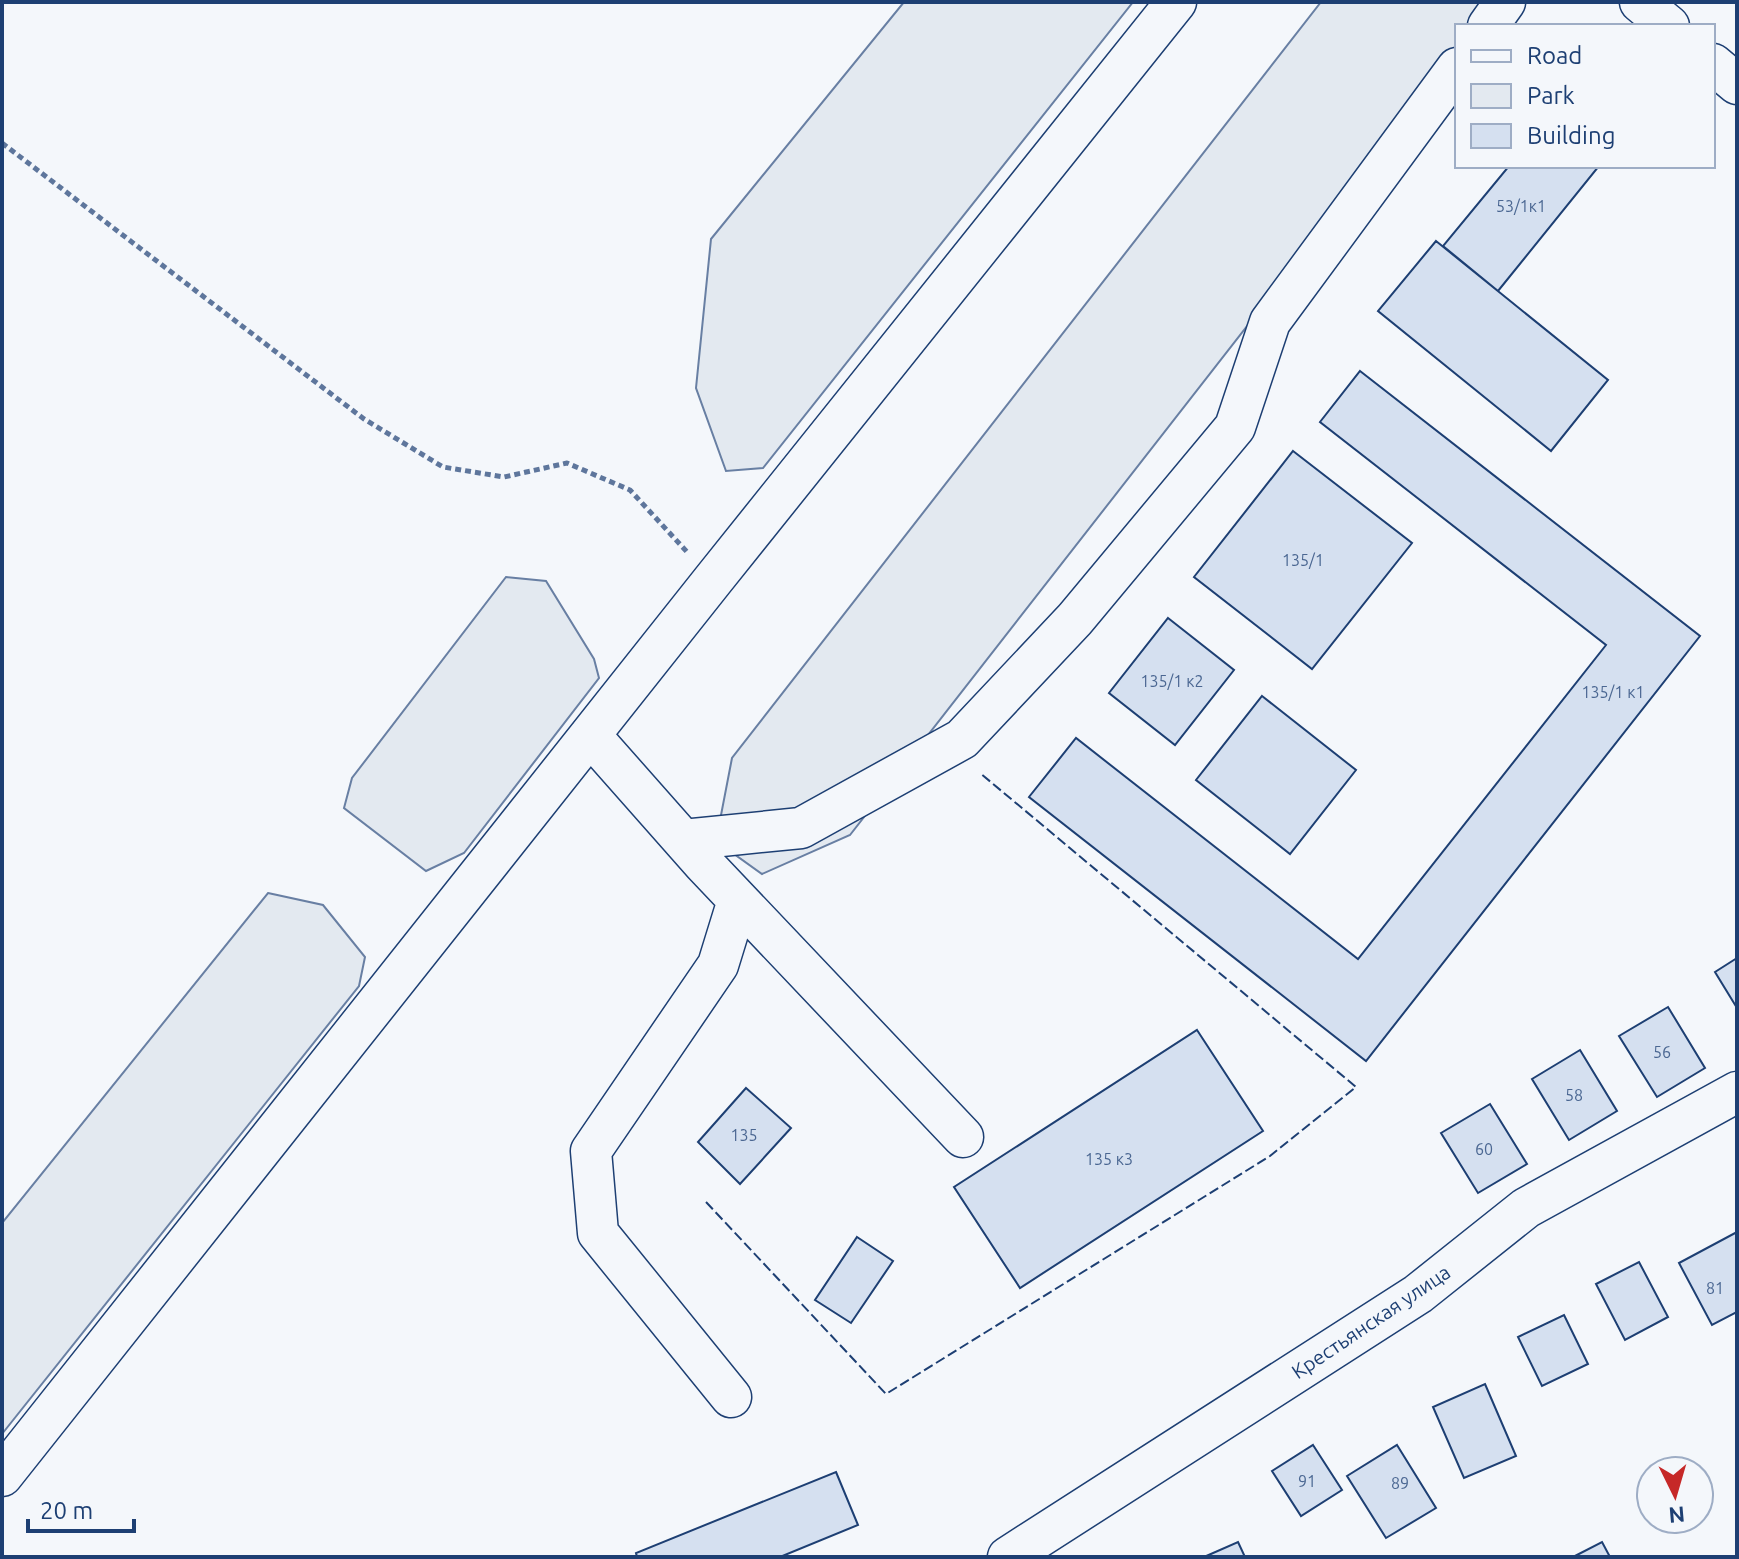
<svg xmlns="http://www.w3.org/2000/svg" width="1739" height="1559" font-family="Ubuntu,sans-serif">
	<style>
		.green { fill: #e3e9f0; stroke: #687fa3; stroke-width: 2 }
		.building { fill: #d5e0f0; stroke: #1d3f73; stroke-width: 2 }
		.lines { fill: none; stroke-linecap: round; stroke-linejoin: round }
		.minor-casing { stroke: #1d3f73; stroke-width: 43 }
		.path { stroke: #5e769c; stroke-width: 5; stroke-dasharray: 6 4; stroke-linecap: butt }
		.minor { stroke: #f4f7fb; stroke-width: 40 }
		.fence { stroke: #1d3f73; stroke-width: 2; stroke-dasharray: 10 4; stroke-linecap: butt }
		.labels { text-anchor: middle; stroke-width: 6; stroke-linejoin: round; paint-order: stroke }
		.number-label { font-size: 16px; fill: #4b6792 }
		.street-label { font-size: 20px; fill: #1d3f73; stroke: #f4f7fb }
	</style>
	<rect width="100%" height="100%" fill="#f4f7fb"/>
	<path class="green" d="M 904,2 L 1133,2 L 763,468 L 726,471 L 696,388 L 711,239 Z
		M 1321,2 L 1500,2 L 1481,26 L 1457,26 L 1457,57 L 850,835 L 762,874 L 716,841 L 732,758 Z
		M 506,577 L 546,581 L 594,659 L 599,678 L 464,853 L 426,871 L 344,808 L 352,778 Z
		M 268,893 L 323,905 L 365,957 L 359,986 L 2,1434 L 2,1223 Z"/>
	<path class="building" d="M 1509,166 L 1599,166 L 1498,291 L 1443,246 Z
		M 1436,241 L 1608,380 L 1551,451 L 1378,311 Z
		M 1360,371 L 1700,636 L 1366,1061 L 1029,797 L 1076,738 L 1358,959 L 1606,645 L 1320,422 Z
		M 1293,451 L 1412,543 L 1312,669 L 1194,577 Z
		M 1168,618 L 1234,670 L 1175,745 L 1109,693 Z
		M 1262,696 L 1356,770 L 1290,854 L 1196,780 Z
		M 1737,958 L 1737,1008 L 1715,972 Z
		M 1668,1007 L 1705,1068 L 1657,1097 L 1619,1036 Z
		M 1197,1030 L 1263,1131 L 1020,1288 L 954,1187 Z
		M 1580,1050 L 1617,1111 L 1569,1140 L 1532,1079 Z
		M 746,1088 L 791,1128 L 740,1184 L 698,1142 Z
		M 1490,1104 L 1527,1164 L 1478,1193 L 1441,1133 Z
		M 1737,1232 L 1737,1312 L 1712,1325 L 1679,1263 Z
		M 857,1237 L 893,1261 L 851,1323 L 815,1300 Z
		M 1639,1262 L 1668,1317 L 1625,1340 L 1596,1284 Z
		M 1564,1315 L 1588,1364 L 1542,1386 L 1518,1337 Z
		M 1485,1384 L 1516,1456 L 1464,1478 L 1433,1407 Z
		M 1313,1445 L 1342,1490 L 1301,1516 L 1272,1471 Z
		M 1397,1445 L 1436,1508 L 1386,1538 L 1347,1476 Z
		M 836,1472 L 858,1525 L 780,1557 L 637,1557 L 636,1553 Z
		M 1238,1542 L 1245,1557 L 1204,1557 Z
		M 1602,1542 L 1610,1557 L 1573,1557 Z"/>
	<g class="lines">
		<defs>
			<path id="minor" d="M 1640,2 L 1669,26
				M 1488,26 L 1505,2
				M 1713,64 L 1737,84
				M 590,735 L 704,864 L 963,1137
				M 683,840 L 801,828 L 962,739 L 1075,619 L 1235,427 L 1270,322 L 1457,68
				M 731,1397 L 598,1233 L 591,1151 L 718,965 L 738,900
				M 2,1476 L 713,580 L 1176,2
				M 1008,1557 L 1418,1294 L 1526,1208 L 1737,1092"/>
		</defs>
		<use href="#minor" class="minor-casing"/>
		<path class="path" d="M 2,143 L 364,419 L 443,467 L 504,477 L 567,463 L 630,490 L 688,553"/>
		<use href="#minor" class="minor"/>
		<path class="fence" d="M 706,1202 L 886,1394 L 1270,1156 L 1356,1087 L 980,773"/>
	</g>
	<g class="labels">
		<g class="number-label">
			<text x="1521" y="212">53/1к1</text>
			<text x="1303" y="566">135/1</text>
			<text x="1172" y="687">135/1 к2</text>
			<text x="1613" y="698">135/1 к1</text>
			<text x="1662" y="1058">56</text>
			<text x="1574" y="1101">58</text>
			<text x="744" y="1141">135</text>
			<text x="1484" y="1155">60</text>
			<text x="1109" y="1165">135 к3</text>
			<text x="1715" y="1294">81</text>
			<text x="1307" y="1487">91</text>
			<text x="1400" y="1489">89</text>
		</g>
		<g class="street-label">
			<text transform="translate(1371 1322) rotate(-34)" y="7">Крестьянская улица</text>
		</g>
	</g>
	<rect width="1739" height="1559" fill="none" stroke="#1d3f73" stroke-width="8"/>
	<rect x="1455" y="24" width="260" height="144" fill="#f4f7fb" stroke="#9eadc5" stroke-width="2"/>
	<rect x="1471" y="50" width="40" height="12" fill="#f4f7fb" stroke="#9eadc5" stroke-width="2"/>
	<text x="1527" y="64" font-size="24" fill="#1d3f73">Road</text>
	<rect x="1471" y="84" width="40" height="24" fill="#e3e9f0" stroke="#9eadc5" stroke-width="2"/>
	<text x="1527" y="104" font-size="24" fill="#1d3f73">Park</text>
	<rect x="1471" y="124" width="40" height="24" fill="#d5e0f0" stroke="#9eadc5" stroke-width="2"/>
	<text x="1527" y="144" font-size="24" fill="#1d3f73">Building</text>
	<g transform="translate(1675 1495) rotate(175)"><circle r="38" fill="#f4f7fb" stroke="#9eadc5" stroke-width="2"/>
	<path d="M0-6L14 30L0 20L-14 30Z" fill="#c62828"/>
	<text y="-12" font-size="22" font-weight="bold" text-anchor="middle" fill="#1d3f73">N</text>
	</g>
	<path d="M28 1519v12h106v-12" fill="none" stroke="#1d3f73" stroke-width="4"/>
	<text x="40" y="1519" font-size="24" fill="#1d3f73" stroke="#f4f7fb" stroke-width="6" paint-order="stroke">20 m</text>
</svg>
